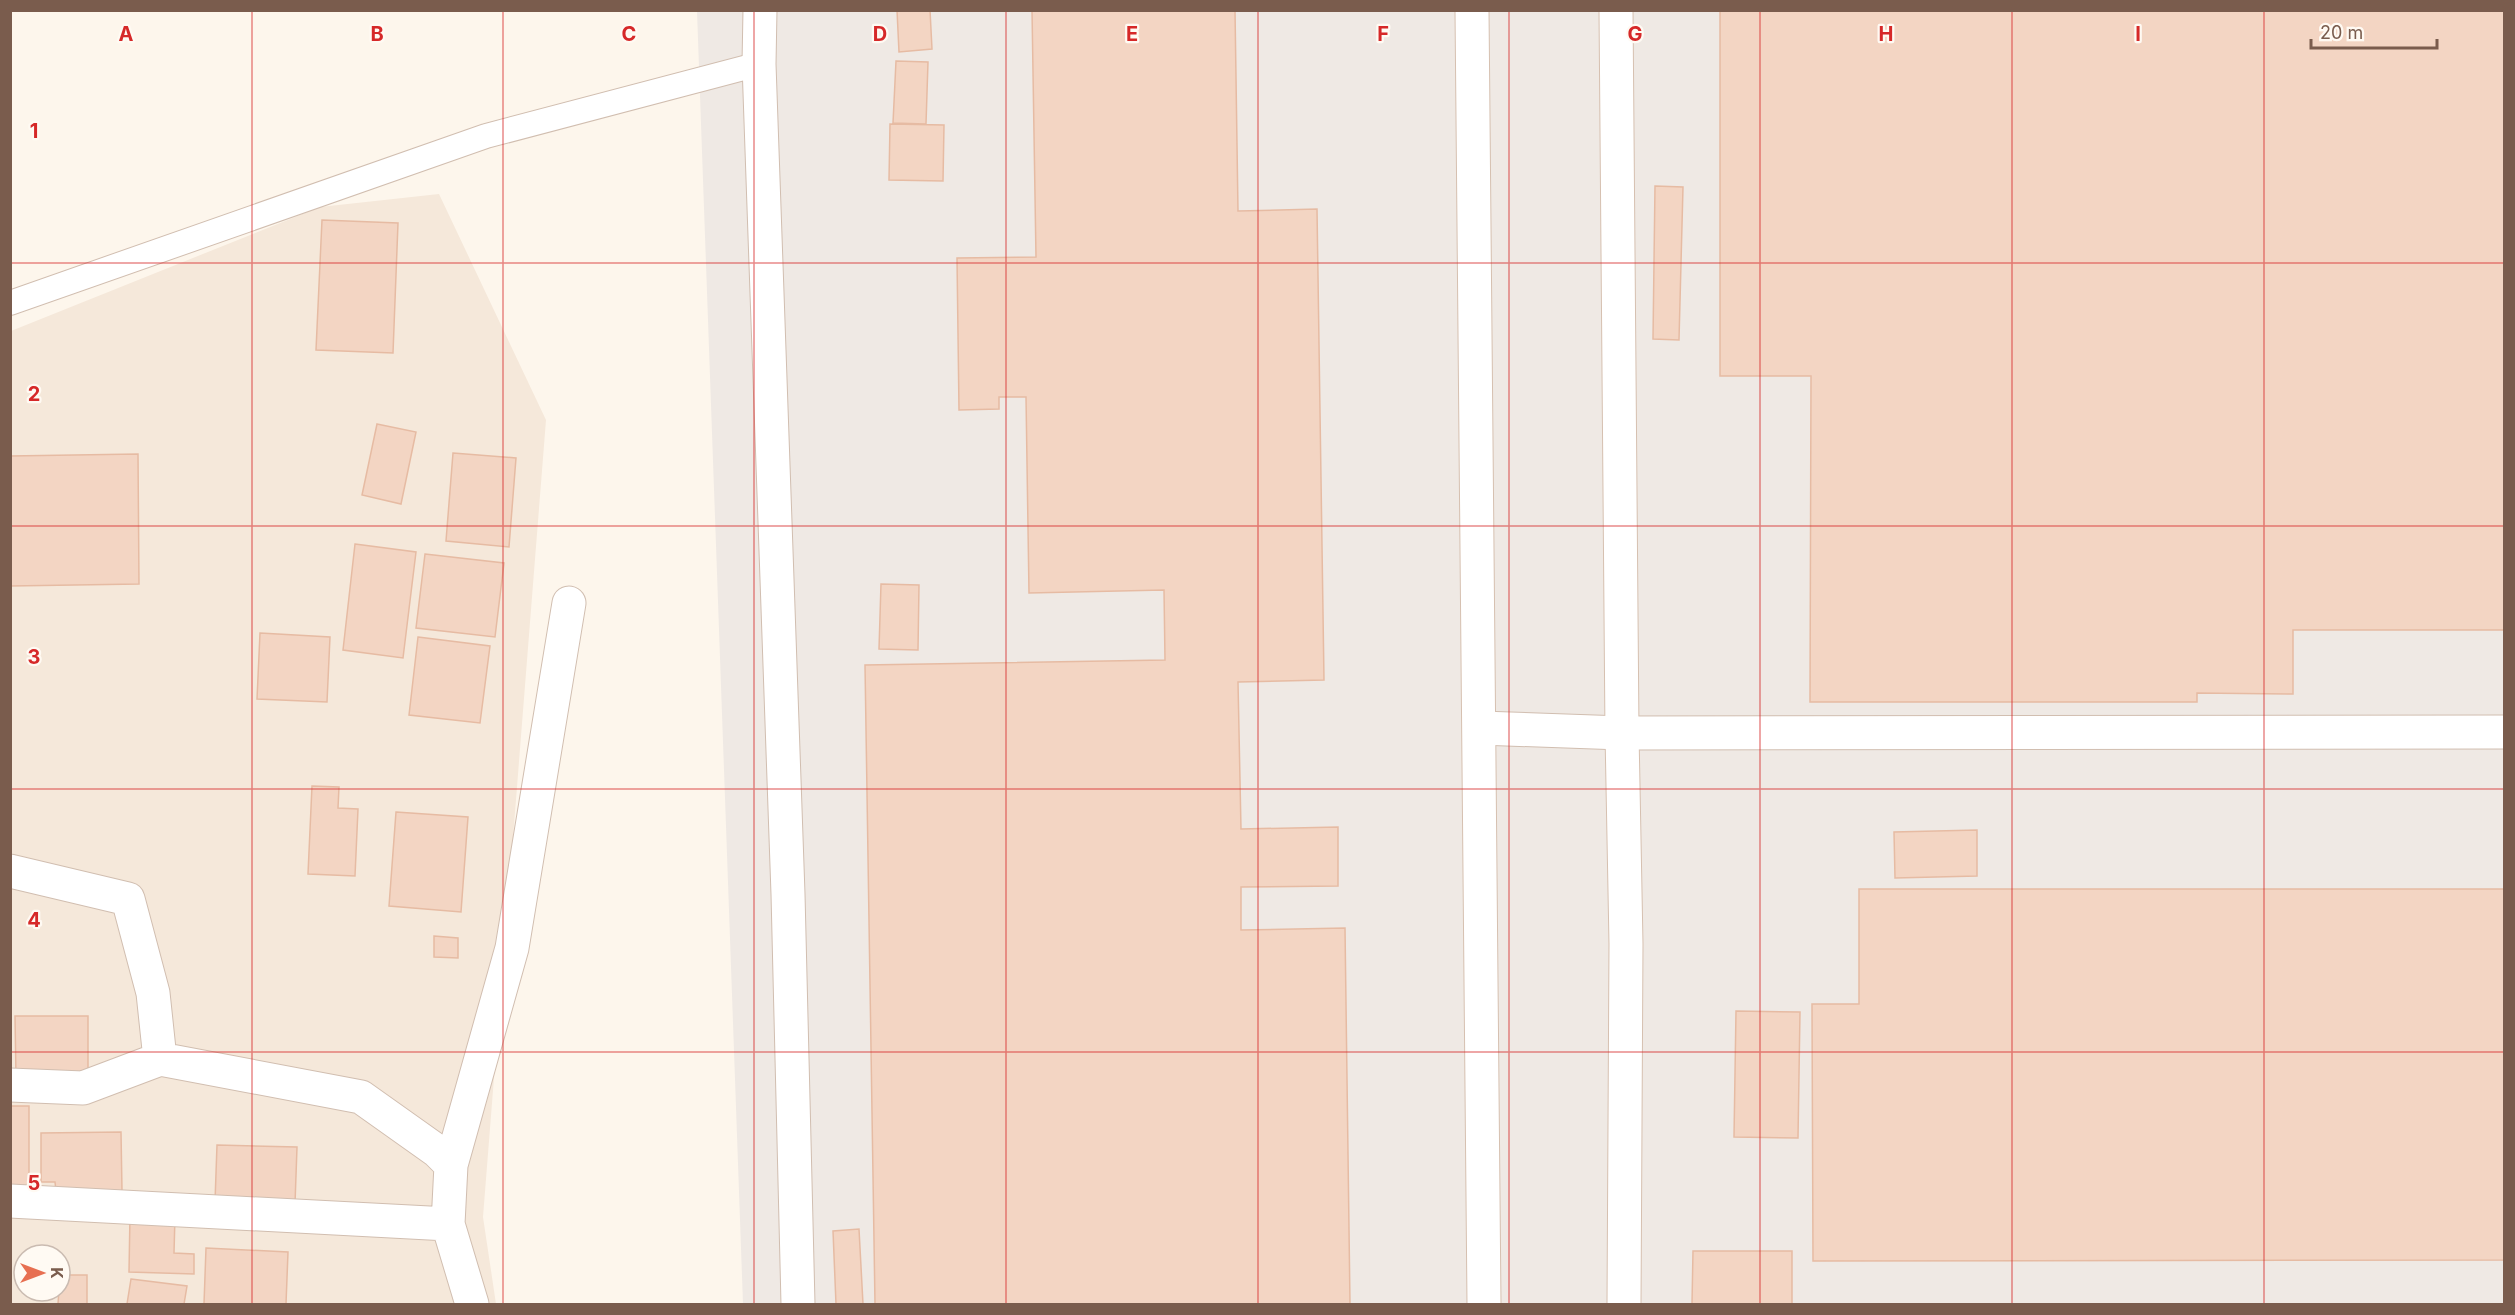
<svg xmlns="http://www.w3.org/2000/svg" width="2515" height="1315" font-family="Inter,sans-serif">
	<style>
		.residential { fill: #f5e8da; fill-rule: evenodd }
		.industrial { fill: #efe9e4 }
		.building { fill: #f3d5c3; stroke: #e6bba3; stroke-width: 1.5 }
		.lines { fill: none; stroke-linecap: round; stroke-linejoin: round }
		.lane-casing { stroke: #d1beb0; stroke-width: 26 }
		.street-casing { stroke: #d1beb0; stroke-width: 35 }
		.secondary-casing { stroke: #d6c0b0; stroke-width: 35 }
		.lane { stroke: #fff; stroke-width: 24 }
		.street { stroke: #fff; stroke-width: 33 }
		.secondary { stroke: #fff; stroke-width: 33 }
		.grid { fill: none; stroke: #d62828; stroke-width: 1.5; stroke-opacity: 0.55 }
		.grid-label { font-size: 20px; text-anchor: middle; font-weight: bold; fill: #d62828; stroke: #fffaf3; stroke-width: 4.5; stroke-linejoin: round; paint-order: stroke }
	</style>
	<rect width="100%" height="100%" fill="#fdf6ec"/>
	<path class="residential" d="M 439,194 L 546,420 L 483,1217 L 496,1304 L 11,1304 L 11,331 L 320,207 ZM 24,1255 L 60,1255 L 60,1291 L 24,1291 Z"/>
	<path class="industrial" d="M 697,11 L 2504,11 L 2504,1304 L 743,1304 Z"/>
	<path class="building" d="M 897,10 L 930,10 L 932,49 L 899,52 Z
		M 1032,10 L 1235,10 L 1238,211 L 1317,209 L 1324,680 L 1238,682 L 1241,829 L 1338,827 L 1338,886 L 1241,887 L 1241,930 L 1345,928 L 1350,1304 L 875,1304 L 865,665 L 1165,660 L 1164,590 L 1029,593 L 1026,397 L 999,397 L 999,409 L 959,410 L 957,258 L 1036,257 Z
		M 1720,10 L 2504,10 L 2504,630 L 2293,630 L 2293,694 L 2197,693 L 2197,702 L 1810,702 L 1811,376 L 1720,376 Z
		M 896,61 L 928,62 L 926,124 L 893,123 Z
		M 890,124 L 944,125 L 943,181 L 889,180 Z
		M 1655,186 L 1683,187 L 1679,340 L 1653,339 Z
		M 322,220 L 398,223 L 393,353 L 316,350 Z
		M 377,424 L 416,432 L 401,504 L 362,495 Z
		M 453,453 L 516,458 L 509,547 L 446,541 Z
		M 138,454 L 139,584 L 10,586 L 10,456 Z
		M 355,544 L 416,552 L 403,658 L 343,650 Z
		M 425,554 L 504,563 L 495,637 L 416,628 Z
		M 881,584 L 919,585 L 918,650 L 879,649 Z
		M 260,633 L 330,637 L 327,702 L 257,699 Z
		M 418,637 L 490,646 L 480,723 L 409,715 Z
		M 312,786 L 339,787 L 338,808 L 358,809 L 355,876 L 308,874 Z
		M 396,812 L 468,817 L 461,912 L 389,906 Z
		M 1977,830 L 1977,876 L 1895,878 L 1894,832 Z
		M 1859,889 L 2504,889 L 2504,1260 L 1813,1261 L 1812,1004 L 1859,1004 Z
		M 434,936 L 458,938 L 458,958 L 434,957 Z
		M 1736,1011 L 1800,1012 L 1798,1138 L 1734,1137 Z
		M 15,1016 L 88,1016 L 88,1076 L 16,1077 Z
		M 10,1106 L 29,1106 L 29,1187 L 10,1187 Z
		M 121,1132 L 122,1191 L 56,1191 L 55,1182 L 41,1182 L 41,1133 Z
		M 217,1145 L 297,1147 L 295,1204 L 215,1202 Z
		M 130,1215 L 175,1216 L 174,1253 L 194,1254 L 194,1274 L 129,1272 Z
		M 859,1229 L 863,1304 L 836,1304 L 833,1231 Z
		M 206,1248 L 288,1252 L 286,1304 L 204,1304 Z
		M 1693,1251 L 1792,1251 L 1792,1304 L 1692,1304 Z
		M 60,1275 L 87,1275 L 87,1304 L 58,1304 Z
		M 131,1279 L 187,1286 L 184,1304 L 127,1304 Z"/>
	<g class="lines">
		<defs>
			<path id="lane" d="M 10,303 L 486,136 L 759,64"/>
			<path id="street" d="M 760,10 L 759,64 L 788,894 L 798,1304
				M 1480,728 L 1622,733 L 2504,732
				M 10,871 L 128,899 L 153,993 L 160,1059 L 361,1097 L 437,1151 L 451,1165
				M 10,1085 L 83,1088 L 160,1059
				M 10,1201 L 448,1224
				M 472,1304 L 448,1224 L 451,1165 L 512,948 L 569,603"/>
			<path id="secondary" d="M 1472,10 L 1484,1304
				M 1616,10 L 1622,733 L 1626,944 L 1624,1304"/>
		</defs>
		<use href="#lane" class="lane-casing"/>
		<use href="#street" class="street-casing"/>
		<use href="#secondary" class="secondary-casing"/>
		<use href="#lane" class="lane"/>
		<use href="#street" class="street"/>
		<use href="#secondary" class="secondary"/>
	</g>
	<path class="grid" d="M 252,10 L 252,1304M 503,10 L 503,1304M 754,10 L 754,1304M 1006,10 L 1006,1304M 1258,10 L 1258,1304M 1509,10 L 1509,1304M 1760,10 L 1760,1304M 2012,10 L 2012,1304M 2264,10 L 2264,1304M 10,263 L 2504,263M 10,526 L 2504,526M 10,789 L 2504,789M 10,1052 L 2504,1052"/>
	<g class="grid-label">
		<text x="126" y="41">A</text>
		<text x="377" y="41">B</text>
		<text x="629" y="41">C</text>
		<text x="880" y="41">D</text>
		<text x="1132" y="41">E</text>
		<text x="1383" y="41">F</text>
		<text x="1635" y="41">G</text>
		<text x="1886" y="41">H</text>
		<text x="2138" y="41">I</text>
		<text x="34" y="138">1</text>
		<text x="34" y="401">2</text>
		<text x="34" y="664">3</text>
		<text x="34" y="927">4</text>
		<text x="34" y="1190">5</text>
	</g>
	<rect width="2515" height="1315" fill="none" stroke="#7a5c4d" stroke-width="24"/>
	<g transform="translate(42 1273) rotate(90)"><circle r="28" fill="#fffaf3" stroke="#cabbb1" stroke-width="1.5"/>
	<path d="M0-4.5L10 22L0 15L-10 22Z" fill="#e76f51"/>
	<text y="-9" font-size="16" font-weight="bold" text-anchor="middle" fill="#7a5c4d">K</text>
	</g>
	<path d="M2311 39v9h126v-9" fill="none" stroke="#7a5c4d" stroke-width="3"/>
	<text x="2320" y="39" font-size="18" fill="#7a5c4d" stroke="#fffaf3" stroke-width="4.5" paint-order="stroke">20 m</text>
</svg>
